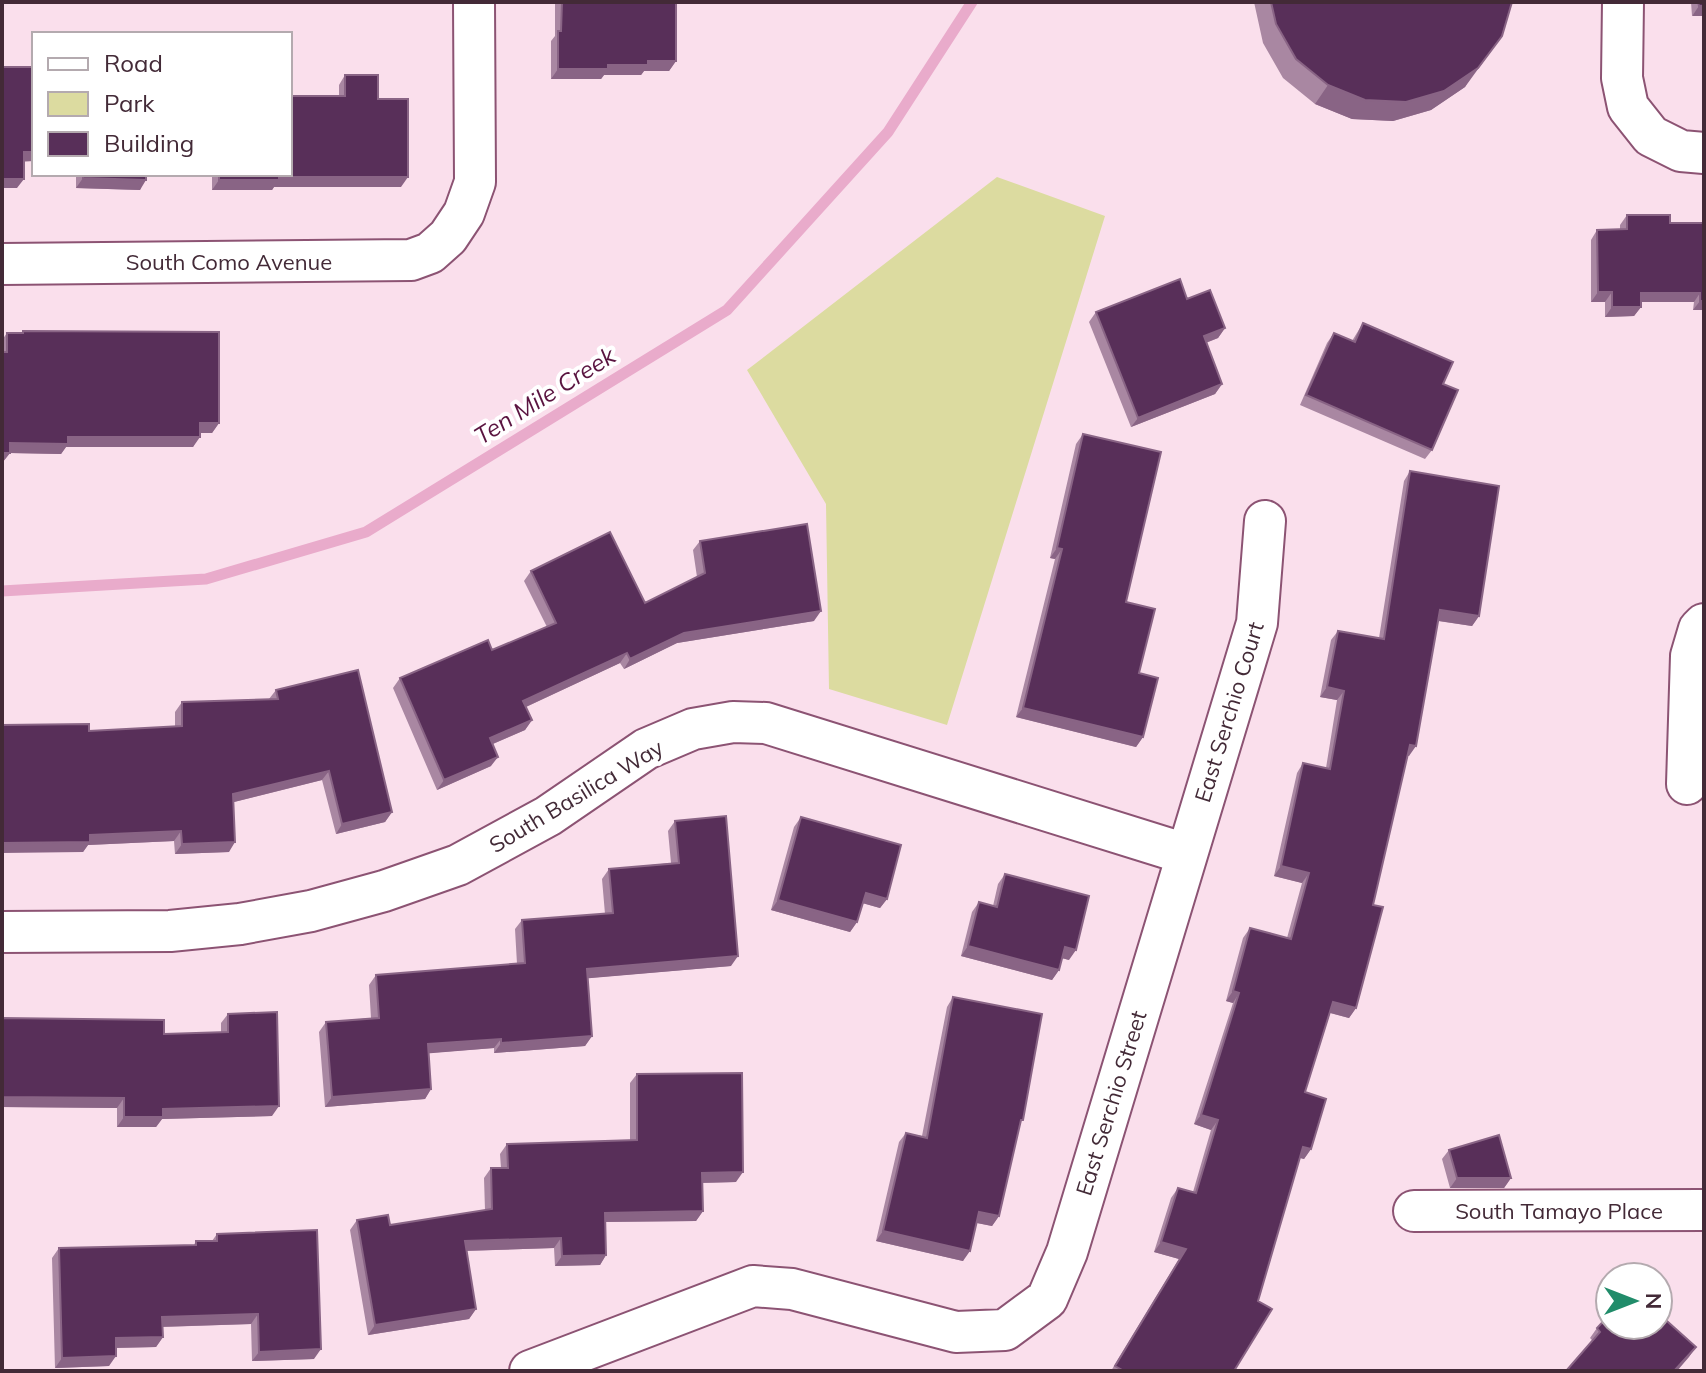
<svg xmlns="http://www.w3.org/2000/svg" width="1706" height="1373" font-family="Mulish,sans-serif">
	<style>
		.green { fill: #dcdba0 }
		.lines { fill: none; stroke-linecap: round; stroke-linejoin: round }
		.stream { stroke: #e9abcb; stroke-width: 11 }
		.minor-casing { stroke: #8c5373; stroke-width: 44 }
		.minor { stroke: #fff; stroke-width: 40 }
		.wall { fill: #a987a2 }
		.shaded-wall { fill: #896485 }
		.building { fill: #582f59; stroke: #896485; stroke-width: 2 }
		.labels { text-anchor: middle; stroke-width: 8; stroke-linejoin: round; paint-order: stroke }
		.street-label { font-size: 22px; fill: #432a37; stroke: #fff }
		.water-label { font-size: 24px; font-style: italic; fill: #5a1440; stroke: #fff }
	</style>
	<rect width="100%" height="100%" fill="#fadfec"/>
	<path class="green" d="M 997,177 L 1105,216 L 947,725 L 829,689 L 826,504 L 747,370 Z"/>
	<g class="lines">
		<path class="stream" d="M 2,591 L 206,579 L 366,532 L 727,310 L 888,132 L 972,2"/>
		<defs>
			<path id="minor" d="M 1623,2 L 1622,78 L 1628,107 L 1651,136 L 1681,151 L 1704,153
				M 2,264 L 411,260 L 430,253 L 448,237 L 464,213 L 475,182 L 474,2
				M 1687,784 L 1691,656 L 1699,629 L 1704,624
				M 2,932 L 170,931 L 240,924 L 311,911 L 384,891 L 458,865 L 548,816 L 646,749 L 693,729 L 733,722 L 766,723 L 1186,854
				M 1414,1211 L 1704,1210
				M 530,1371 L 753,1286 L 792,1289 L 956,1332 L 1005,1330 L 1047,1299 L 1067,1252 L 1257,623 L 1265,521"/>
		</defs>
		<use href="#minor" class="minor-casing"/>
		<use href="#minor" class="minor"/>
	</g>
	<path class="wall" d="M 555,2 L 676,2 L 676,61 L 669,71 L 644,71 L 641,75 L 604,75 L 601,79 L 551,79 L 551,41 L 555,36 Z
		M 1254,2 L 1512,2 L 1465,87 L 1431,110 L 1393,121 L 1352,119 L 1315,104 L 1283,78 L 1263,43 Z
		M 1691,2 L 1704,2 L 1692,16 Z
		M 345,75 L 378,99 L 401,187 L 274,187 L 272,190 L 212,190 L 212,174 L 290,174 L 339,96 L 339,85 Z
		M 76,174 L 146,174 L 140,190 L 76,188 Z
		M 1627,215 L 1670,223 L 1704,223 L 1704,310 L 1693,310 L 1694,302 L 1641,302 L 1641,307 L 1634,316 L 1605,317 L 1605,302 L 1591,302 L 1591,240 L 1597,230 L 1620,229 L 1620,225 Z
		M 1187,299 L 1225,328 L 1218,338 L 1206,343 L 1222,384 L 1215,394 L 1131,427 L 1089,322 L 1096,312 Z
		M 1363,323 L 1443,384 L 1432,450 L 1425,459 L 1300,405 L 1327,343 L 1334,333 L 1352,341 Z
		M 23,331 L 219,423 L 212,433 L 200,433 L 193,447 L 66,447 L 61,454 L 10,453 L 2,463 L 2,340 L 7,333 L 22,333 Z
		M 1083,434 L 1126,602 L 1139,673 L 1143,737 L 1136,747 L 1016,717 L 1055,559 L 1050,558 L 1076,444 Z
		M 1410,471 L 1479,616 L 1472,626 L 1438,621 L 1409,756 L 1407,756 L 1373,905 L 1356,1008 L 1349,1018 L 1330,1013 L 1305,1092 L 1311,1149 L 1304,1159 L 1300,1158 L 1234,1371 L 1111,1371 L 1179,1259 L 1154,1252 L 1171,1198 L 1178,1188 L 1193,1192 L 1211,1130 L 1194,1124 L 1233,1003 L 1226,1001 L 1243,938 L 1250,928 L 1287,938 L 1302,883 L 1274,876 L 1297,773 L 1303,763 L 1326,768 L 1337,700 L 1320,697 L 1331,640 L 1338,631 L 1379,638 L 1404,481 Z
		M 700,541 L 814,621 L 677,643 L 624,669 L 620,663 L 526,707 L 532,720 L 525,730 L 493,744 L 491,766 L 437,790 L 393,688 L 400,678 L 492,650 L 547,627 L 524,581 L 531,571 L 645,603 L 697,577 L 693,550 Z
		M 276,690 L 392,812 L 385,822 L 336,834 L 322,780 L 234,802 L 229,852 L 175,854 L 174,841 L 88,845 L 83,852 L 89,731 L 175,727 L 175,712 L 182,702 L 269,699 Z
		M 801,817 L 887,899 L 880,908 L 862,903 L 857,922 L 850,932 L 771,910 L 794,827 Z
		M 675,821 L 731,966 L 588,978 L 592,1036 L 585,1046 L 494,1053 L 494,1048 L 428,1053 L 431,1089 L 425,1099 L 325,1107 L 319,1032 L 326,1022 L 371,1018 L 369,985 L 376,975 L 517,964 L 515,929 L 522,920 L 605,914 L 602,879 L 609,869 L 671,863 L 668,831 Z
		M 1005,874 L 1069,960 L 1062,958 L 1059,970 L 1052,980 L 961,956 L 972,912 L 979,902 L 993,906 L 998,884 Z
		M 953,997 L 1020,1124 L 999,1216 L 992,1226 L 977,1223 L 963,1261 L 876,1241 L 899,1142 L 906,1133 L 922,1136 L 947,1007 Z
		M 228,1014 L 272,1116 L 162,1119 L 156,1127 L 117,1127 L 117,1108 L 2,1107 L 2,1018 L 164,1034 L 221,1032 L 221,1023 Z
		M 637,1074 L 736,1182 L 702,1183 L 703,1211 L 696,1221 L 605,1222 L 606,1255 L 600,1265 L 555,1266 L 554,1248 L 467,1251 L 476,1309 L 469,1319 L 368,1335 L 350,1230 L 357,1220 L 390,1225 L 485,1210 L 484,1178 L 491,1168 L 501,1168 L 500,1154 L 507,1144 L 630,1140 L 630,1083 Z
		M 1449,1150 L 1511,1178 L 1504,1188 L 1450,1188 L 1442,1159 Z
		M 217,1234 L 314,1359 L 252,1361 L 251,1324 L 162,1327 L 163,1337 L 156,1347 L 116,1348 L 109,1366 L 55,1368 L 52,1258 L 59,1248 L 194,1245 L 196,1241 L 212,1241 Z
		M 1597,1328 L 1689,1357 L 1593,1341 L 1590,1338 Z"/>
	<path class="shaded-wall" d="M 1699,6 L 1704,6 L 1704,16 L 1692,16 Z
		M 1502,36 L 1465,87 L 1431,110 L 1393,121 L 1352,119 L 1315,104 L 1328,85 Z
		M 648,61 L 676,61 L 669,71 L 644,71 L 641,75 L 604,75 L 601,79 L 551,79 L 558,69 Z
		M 24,152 L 34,152 L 34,161 L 17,162 Z
		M 279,177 L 408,177 L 401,187 L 274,187 L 272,190 L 212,190 L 219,180 Z
		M 83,178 L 146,180 L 140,190 L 76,188 Z
		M 2,179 L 24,179 L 17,188 L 2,188 Z
		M 1598,292 L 1612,292 L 1605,302 L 1591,302 Z
		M 1641,293 L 1700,293 L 1694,302 L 1634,302 Z
		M 1700,301 L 1704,301 L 1704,310 L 1693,310 Z
		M 1612,307 L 1641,307 L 1634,316 L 1605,317 Z
		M 1225,328 L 1218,338 L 1197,346 L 1204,336 Z
		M 1222,384 L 1215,394 L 1131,427 L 1138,418 Z
		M 200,423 L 219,423 L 212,433 L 193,433 Z
		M 68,437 L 200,437 L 193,447 L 66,447 L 61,454 L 10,453 L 2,463 L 2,453 L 10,443 Z
		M 1057,548 L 1062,549 L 1055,559 L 1050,558 Z
		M 1440,610 L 1479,616 L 1472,626 L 1433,620 Z
		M 821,611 L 814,621 L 677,643 L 624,669 L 630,659 L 684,633 Z
		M 627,653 L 620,663 L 517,711 L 523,701 Z
		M 1327,687 L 1344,691 L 1337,700 L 1320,697 Z
		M 1023,708 L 1143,737 L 1136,747 L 1016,717 Z
		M 532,720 L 525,730 L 483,748 L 490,738 Z
		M 1410,745 L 1416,746 L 1409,756 L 1403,755 Z
		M 498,757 L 491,766 L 437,790 L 444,780 Z
		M 329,771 L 322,780 L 226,804 L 233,794 Z
		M 392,812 L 385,822 L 336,834 L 342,824 Z
		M 181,831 L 174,841 L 88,845 L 83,852 L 2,853 L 2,843 L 90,835 Z
		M 235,842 L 229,852 L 175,854 L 182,844 Z
		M 1281,866 L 1309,873 L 1302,883 L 1274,876 Z
		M 866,893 L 887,899 L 880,908 L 859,902 Z
		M 778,900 L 857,922 L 850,932 L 771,910 Z
		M 968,946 L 1059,970 L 1052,980 L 961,956 Z
		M 1065,947 L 1076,950 L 1069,960 L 1058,957 Z
		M 738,956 L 731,966 L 580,979 L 587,969 Z
		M 1233,991 L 1239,993 L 1233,1003 L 1226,1001 Z
		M 1333,1002 L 1356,1008 L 1349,1018 L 1327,1012 Z
		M 592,1036 L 585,1046 L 494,1053 L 501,1043 Z
		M 501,1039 L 494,1048 L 421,1054 L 428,1044 Z
		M 431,1089 L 425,1099 L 325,1107 L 332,1097 Z
		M 2,1097 L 124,1098 L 117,1108 L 2,1107 Z
		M 279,1106 L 272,1116 L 162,1119 L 156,1127 L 117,1127 L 124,1117 L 163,1109 Z
		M 1201,1115 L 1218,1120 L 1211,1130 L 1194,1124 Z
		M 1303,1147 L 1311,1149 L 1304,1159 L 1297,1157 Z
		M 743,1172 L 736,1182 L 695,1183 L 702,1173 Z
		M 1457,1178 L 1511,1178 L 1504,1188 L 1450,1188 Z
		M 703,1211 L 696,1221 L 598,1222 L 605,1213 Z
		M 979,1212 L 999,1216 L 992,1226 L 972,1222 Z
		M 883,1231 L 970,1251 L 963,1261 L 876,1241 Z
		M 561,1238 L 554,1248 L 458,1251 L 465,1241 Z
		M 1161,1242 L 1186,1249 L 1179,1259 L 1154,1252 Z
		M 606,1255 L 600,1265 L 555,1266 L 562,1256 Z
		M 476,1309 L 469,1319 L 368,1335 L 375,1325 Z
		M 258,1314 L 251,1324 L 155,1327 L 162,1317 Z
		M 163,1337 L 156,1347 L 109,1348 L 116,1338 Z
		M 1696,1347 L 1689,1357 L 1677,1371 L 1674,1371 Z
		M 321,1349 L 314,1359 L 252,1361 L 259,1352 Z
		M 116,1356 L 109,1366 L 55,1368 L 62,1358 Z"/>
	<path class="building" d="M 562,2 L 676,2 L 676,61 L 648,61 L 648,65 L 608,65 L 608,69 L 558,69 L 558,31 L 561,31 Z
		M 1271,2 L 1512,2 L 1502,36 L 1478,68 L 1444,91 L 1406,102 L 1365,100 L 1328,85 L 1296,59 L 1276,24 Z
		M 1698,2 L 1704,2 L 1704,6 L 1699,6 Z
		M 2,67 L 34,67 L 34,152 L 24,152 L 24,179 L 2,179 Z
		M 345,75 L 378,75 L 378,99 L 408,99 L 408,177 L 279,177 L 279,180 L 219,180 L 219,174 L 290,174 L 290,96 L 345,96 Z
		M 83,174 L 146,174 L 146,180 L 83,178 Z
		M 1627,215 L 1670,215 L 1670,223 L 1704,223 L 1704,301 L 1700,301 L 1700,293 L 1641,293 L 1641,307 L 1612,307 L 1612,292 L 1598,292 L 1597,230 L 1627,229 Z
		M 1180,279 L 1187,299 L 1210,290 L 1225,328 L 1204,336 L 1222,384 L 1138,418 L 1096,312 Z
		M 1363,323 L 1453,362 L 1443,384 L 1458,390 L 1432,450 L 1306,395 L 1334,333 L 1355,342 Z
		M 23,331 L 219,332 L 219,423 L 200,423 L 200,437 L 68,437 L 68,444 L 10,443 L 10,453 L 2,453 L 2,352 L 7,352 L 7,333 L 23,333 Z
		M 1083,434 L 1161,452 L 1126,602 L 1155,609 L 1139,673 L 1158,678 L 1143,737 L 1023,708 L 1062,549 L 1057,548 Z
		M 1410,471 L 1499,486 L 1479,616 L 1440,610 L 1416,746 L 1410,745 L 1373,905 L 1383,907 L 1356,1008 L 1333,1002 L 1305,1092 L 1326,1099 L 1311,1149 L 1303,1147 L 1258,1301 L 1272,1309 L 1234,1371 L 1124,1371 L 1115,1366 L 1186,1249 L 1161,1242 L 1178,1188 L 1196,1193 L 1218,1120 L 1201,1115 L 1239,993 L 1233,991 L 1250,928 L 1291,939 L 1309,873 L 1281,866 L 1303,763 L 1330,769 L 1344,691 L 1327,687 L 1338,631 L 1384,639 Z
		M 807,524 L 821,611 L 684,633 L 630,659 L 627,653 L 523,701 L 532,720 L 490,738 L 498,757 L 444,780 L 400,678 L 488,640 L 492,650 L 556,623 L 531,571 L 610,532 L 645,603 L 705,573 L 700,541 Z
		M 358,670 L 392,812 L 342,824 L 329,771 L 233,794 L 235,842 L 182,844 L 181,831 L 90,835 L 90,842 L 2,843 L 2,725 L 89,724 L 89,731 L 182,726 L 182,702 L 278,699 L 276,690 Z
		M 726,816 L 738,956 L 587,969 L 592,1036 L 501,1043 L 501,1039 L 428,1044 L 431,1089 L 332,1097 L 326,1022 L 379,1018 L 376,975 L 525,963 L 522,920 L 613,913 L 609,869 L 679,863 L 675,821 Z
		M 801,817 L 901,845 L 887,899 L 866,893 L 857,922 L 778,900 Z
		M 1005,874 L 1089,896 L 1076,950 L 1065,947 L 1059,970 L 968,946 L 979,902 L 997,907 Z
		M 953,997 L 1042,1014 L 1023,1120 L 1021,1120 L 999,1216 L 979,1212 L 970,1251 L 883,1231 L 906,1133 L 927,1138 Z
		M 277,1012 L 279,1106 L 163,1109 L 163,1117 L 124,1117 L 124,1098 L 2,1097 L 2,1018 L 164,1020 L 164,1034 L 228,1032 L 228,1014 Z
		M 742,1073 L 743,1172 L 702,1173 L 703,1211 L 605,1213 L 606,1255 L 562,1256 L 561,1238 L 465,1241 L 476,1309 L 375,1325 L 357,1220 L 388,1215 L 390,1225 L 492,1209 L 491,1168 L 508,1168 L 507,1144 L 637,1140 L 637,1074 Z
		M 1499,1135 L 1511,1178 L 1457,1178 L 1449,1150 Z
		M 317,1230 L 321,1349 L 259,1352 L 258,1314 L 162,1317 L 163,1337 L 116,1338 L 116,1356 L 62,1358 L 59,1248 L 196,1245 L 196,1241 L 217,1241 L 217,1234 Z
		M 1658,1313 L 1696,1347 L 1674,1371 L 1566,1371 L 1600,1332 L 1597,1328 L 1610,1314 L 1610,1325 L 1658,1325 Z"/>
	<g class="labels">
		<g class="street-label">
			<text x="229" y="270">South Como Avenue</text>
			<text transform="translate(1229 712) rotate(-73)" y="8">East Serchio Court</text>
			<text transform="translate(576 796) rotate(-31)" y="8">South Basilica Way</text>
			<text transform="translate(1111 1103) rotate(-73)" y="8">East Serchio Street</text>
			<text x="1559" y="1219">South Tamayo Place</text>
		</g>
		<g class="water-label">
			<text transform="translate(545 396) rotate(-32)" y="8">Ten Mile Creek</text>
		</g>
	</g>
	<rect width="1706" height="1373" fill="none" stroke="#432a37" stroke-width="8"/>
	<rect x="32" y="32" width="260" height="144" fill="#ffffff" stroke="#b4aaaf" stroke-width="2"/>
	<rect x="48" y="58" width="40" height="12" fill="#ffffff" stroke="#b4aaaf" stroke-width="2"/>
	<text x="104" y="72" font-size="24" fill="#432a37">Road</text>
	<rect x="48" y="92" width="40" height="24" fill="#dcdba0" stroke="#b4aaaf" stroke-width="2"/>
	<text x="104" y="112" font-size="24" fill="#432a37">Park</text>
	<rect x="48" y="132" width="40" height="24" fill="#582f59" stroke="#b4aaaf" stroke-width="2"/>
	<text x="104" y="152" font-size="24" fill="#432a37">Building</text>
	<g transform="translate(1634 1301) rotate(90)"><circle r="38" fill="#ffffff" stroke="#b4aaaf" stroke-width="2"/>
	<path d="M0-6L14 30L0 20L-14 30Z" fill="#218c6a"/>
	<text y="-12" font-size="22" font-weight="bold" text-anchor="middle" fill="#432a37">N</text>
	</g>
</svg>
